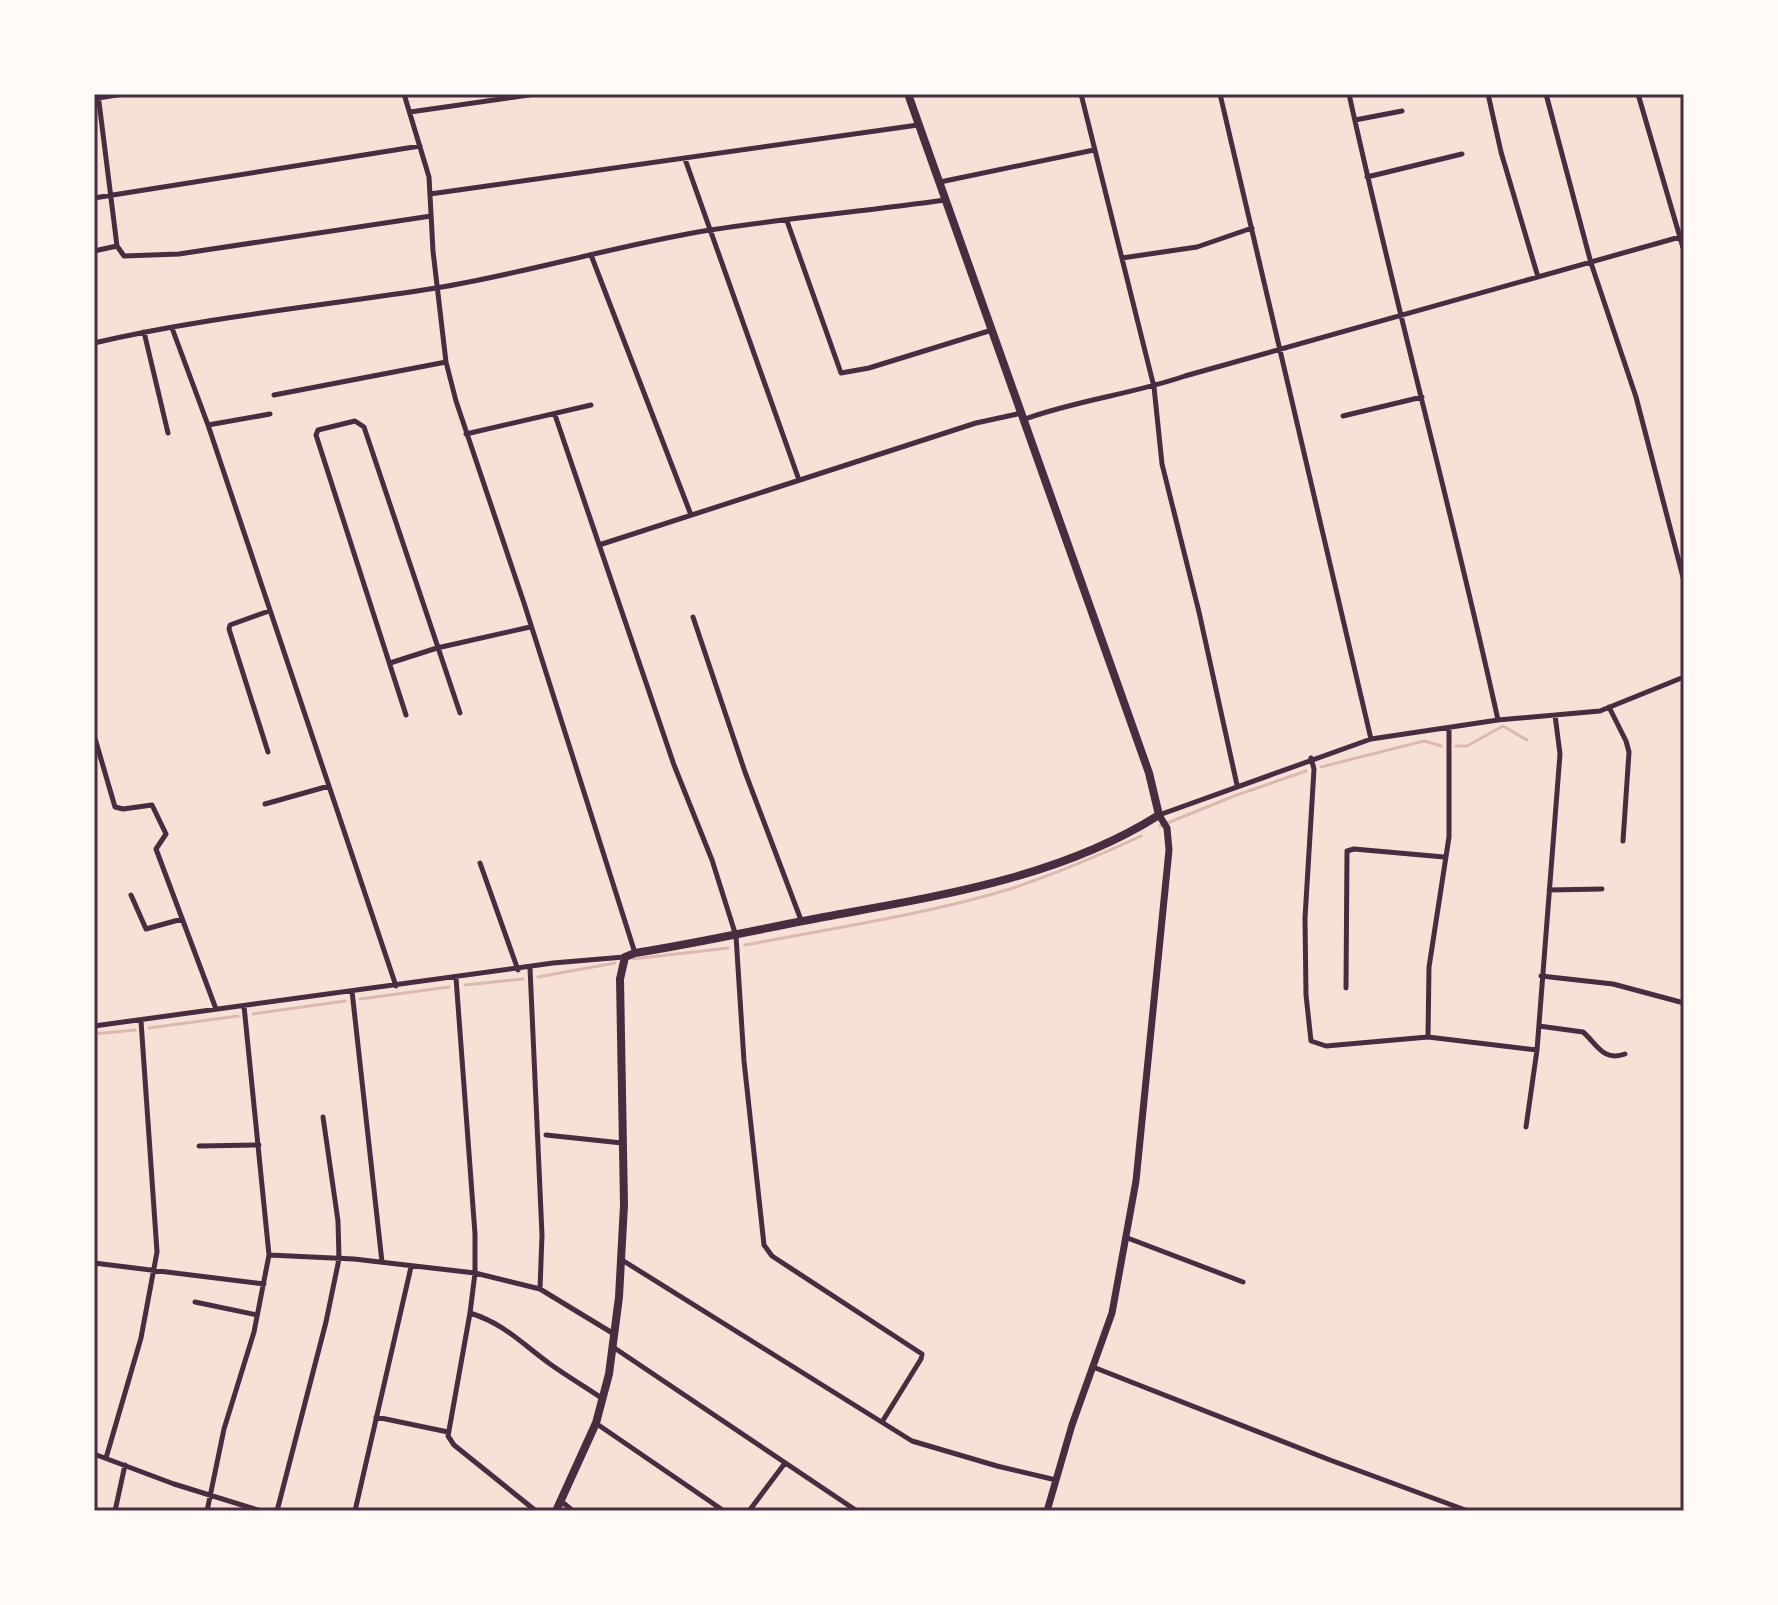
<svg xmlns="http://www.w3.org/2000/svg" width="1778" height="1605" font-family="Mulish,sans-serif">
	<style>
		.lines { fill: none; stroke-linecap: round; stroke-linejoin: round }
		.stream { stroke: #dcb8b0; stroke-width: 3 }
		.minor { stroke: #4a2c40; stroke-width: 5 }
		.tertiary { stroke: #4a2c40; stroke-width: 7 }
		.primary { stroke: #4a2c40; stroke-width: 8 }
		.neatline { fill: none; stroke: #4a2c40; stroke-width: 3 }
	</style>
	<rect width="100%" height="100%" fill="#f7e1d7"/>
	<g class="lines">
		<path class="stream" d="M 1456,746 L 1467,746 L 1503,726 L 1527,740
			M 1321,767 L 1424,741 L 1441,746
			M 1160,826 L 1234,796 L 1306,771
			M 745,945 C 833,928 924,915 1010,889 C 1055,874 1098,856 1141,836
			M 633,959 L 728,948
			M 538,977 L 615,963
			M 465,985 L 523,979
			M 360,999 L 449,987
			M 253,1014 L 345,1001
			M 149,1028 L 238,1016
			M 94,1034 L 135,1030"/>
		<path class="minor" d="M 98,94 L 117,246 L 124,256 L 179,254 L 431,216
			M 404,94 L 429,177 L 433,251 L 446,362 L 456,401 L 524,603 L 635,953
			M 1081,94 L 1154,387 L 1162,464 L 1199,612 L 1237,785
			M 1220,94 L 1371,739
			M 1349,94 C 1395,304 1452,510 1498,720
			M 1488,94 L 1501,152 L 1538,277
			M 1546,94 L 1591,263 L 1636,397 L 1684,581
			M 1638,94 L 1684,251
			M 98,98 L 123,94
			M 410,112 L 536,94
			M 1355,120 L 1402,111
			M 685,159 L 799,480
			M 1367,177 L 1462,154
			M 940,182 L 1094,150
			M 430,194 L 918,125
			M 94,198 L 420,146
			M 787,221 L 841,373 L 869,368 L 992,330
			M 94,251 L 117,246
			M 591,255 L 691,515
			M 1122,258 L 1197,247 L 1252,228
			M 172,328 L 208,425 L 396,986
			M 144,332 L 168,433
			M 94,343 C 206,317 322,306 436,288 C 528,273 617,245 710,230 C 787,218 867,211 945,200
			M 274,395 L 446,362
			M 555,415 L 674,765 L 712,860 L 736,936 L 744,1061 L 764,1245 L 772,1256 L 922,1354 L 921,1359 L 882,1422
			M 1343,416 L 1422,397
			M 1025,419 C 1077,400 1133,394 1185,376 L 1680,237
			M 208,425 L 270,414
			M 466,434 L 591,405
			M 599,545 L 976,423 L 1022,413
			M 693,617 L 745,772 L 801,920
			M 390,663 L 437,648 L 530,627
			M 1609,707 L 1626,741 L 1629,752 L 1623,841
			M 406,715 L 316,435 L 318,430 L 355,421 L 364,427 L 460,713
			M 94,735 L 115,807 L 123,809 L 152,805 L 166,834 L 156,849 L 216,1009
			M 268,752 L 229,629 L 230,625 L 269,611
			M 1311,758 L 1314,769 L 1305,918 L 1306,995 L 1311,1041 L 1326,1046 L 1428,1037 L 1537,1050
			M 265,804 L 329,786
			M 1159,815 L 1371,739 L 1498,720 L 1600,711 L 1684,677
			M 480,863 L 518,970
			M 1549,890 L 1602,889
			M 131,895 L 146,929 L 182,919
			M 530,968 L 542,1235 L 540,1289
			M 1541,976 L 1613,984 L 1684,1003
			M 456,978 L 475,1234 L 475,1273 L 470,1313 L 448,1436 L 454,1445 L 536,1511
			M 1346,988 L 1347,851 L 1354,849 L 1444,857
			M 352,991 L 382,1262
			M 94,1026 L 553,963 L 624,957
			M 1539,1026 L 1583,1032 C 1597,1044 1603,1062 1625,1054
			M 1428,1037 L 1429,967 L 1449,837 L 1449,729
			M 1526,1127 L 1537,1050 L 1560,754 L 1555,715
			M 546,1135 L 622,1143
			M 199,1146 L 259,1145
			M 1125,1237 L 1243,1282
			M 269,1255 L 354,1259 L 475,1273 L 540,1289 L 614,1334
			M 622,1260 L 912,1441 L 997,1466 L 1056,1480
			M 94,1263 L 264,1284
			M 195,1302 L 257,1315
			M 470,1313 C 505,1324 521,1343 550,1364 C 567,1376 585,1387 603,1399
			M 613,1347 L 857,1511
			M 1093,1367 L 1330,1460 L 1468,1511
			M 376,1417 L 448,1432
			M 597,1424 L 724,1511
			M 94,1454 L 174,1484 L 261,1511
			M 106,1458 L 141,1338 L 157,1252 L 141,1021
			M 561,1501 L 573,1511
			M 115,1511 L 125,1465
			M 207,1511 L 224,1429 L 254,1332 L 269,1255 L 244,1006
			M 277,1511 L 326,1322 L 339,1259 L 338,1221 L 323,1117
			M 355,1511 L 411,1267
			M 749,1511 L 785,1463"/>
		<path class="tertiary" d="M 1047,1511 L 1072,1425 L 1112,1313 L 1136,1181 L 1169,850 L 1167,828 L 1159,815"/>
		<path class="primary" d="M 556,1511 L 596,1423 L 609,1374 L 619,1297 L 624,1205 L 620,979 L 625,957 L 635,953 C 692,944 747,932 803,921 C 923,898 1053,882 1159,815 L 1149,773 L 908,94"/>
	</g>
	<rect width="1778" height="1605" fill="none" stroke="#fffaf5" stroke-width="192"/>
	<rect x="96" y="96" width="1586" height="1413" class="neatline"/>
</svg>
